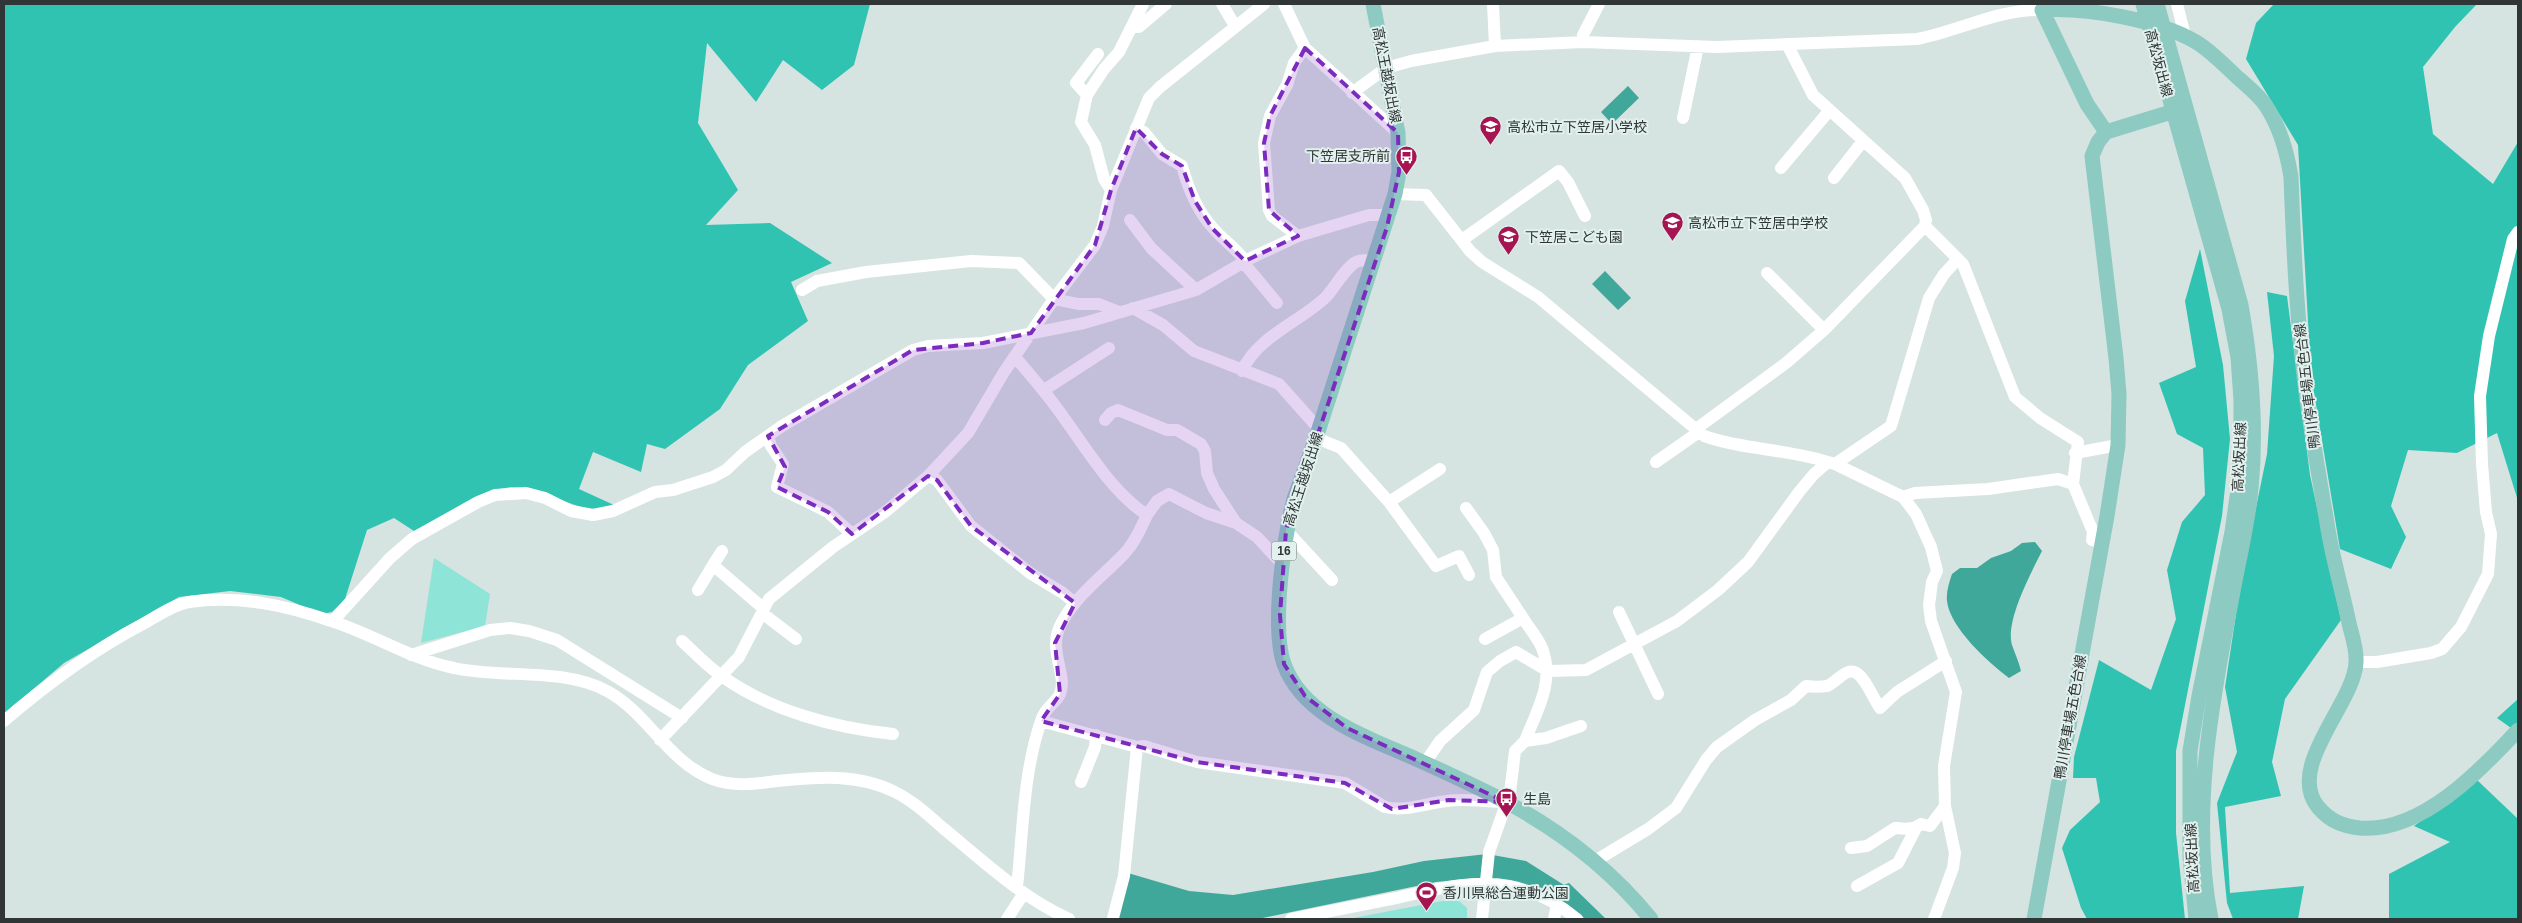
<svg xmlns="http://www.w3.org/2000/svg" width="2522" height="923" font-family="Helvetica,'Noto Sans JP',sans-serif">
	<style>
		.green { fill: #8ee4d6 }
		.forest { fill: #30c3b2 }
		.water { fill: #40a89a }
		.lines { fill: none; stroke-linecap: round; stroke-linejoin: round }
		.minor { stroke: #fff; stroke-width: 12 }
		.major { stroke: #8ccac2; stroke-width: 15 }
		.marked { fill: #7b2cbf; fill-opacity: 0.2; stroke: #7b2cbf; stroke-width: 4; stroke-dasharray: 10 6; stroke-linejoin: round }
		.labels { text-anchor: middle; stroke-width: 4; stroke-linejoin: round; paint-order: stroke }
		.shield { fill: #e2f1ee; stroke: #656e6c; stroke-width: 1 }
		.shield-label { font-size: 12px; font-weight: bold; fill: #303635 }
		.street-label { font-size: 14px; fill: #303635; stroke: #e2f1ee }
		.poi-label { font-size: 14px; fill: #303635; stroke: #e2f1ee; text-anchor: start }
	</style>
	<rect width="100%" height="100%" fill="#d5e3e1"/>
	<path class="green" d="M 434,558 L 490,594 L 485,626 L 421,643 Z
		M 1453,899 L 1458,900 L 1467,908 L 1467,919 L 1348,919 Z"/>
	<path class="forest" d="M 4,4 L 870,4 L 854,65 L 822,90 L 783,60 L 756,102 L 707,43 L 698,123 L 738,190 L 706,225 L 770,223 L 832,263 L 791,282 L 808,321 L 748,365 L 720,409 L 665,449 L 647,444 L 641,472 L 593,452 L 579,489 L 614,505 L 592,511 L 527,488 L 511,487 L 493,490 L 414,531 L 394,518 L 367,530 L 345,599 L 332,612 L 321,614 L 281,597 L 230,591 L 179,597 L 64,663 L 4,714 Z
		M 2274,4 L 2477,4 L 2455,27 L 2423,67 L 2433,134 L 2493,184 L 2518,142 L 2518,501 L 2497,433 L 2457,453 L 2408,450 L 2391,506 L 2406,537 L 2391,569 L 2340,549 L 2311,374 L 2298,145 L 2246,59 L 2256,23 Z
		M 2200,249 L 2223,365 L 2230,439 L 2222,516 L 2176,751 L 2176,833 L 2185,919 L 2087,919 L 2081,908 L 2062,848 L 2070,830 L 2100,802 L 2096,778 L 2073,778 L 2074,757 L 2099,660 L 2151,690 L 2176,619 L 2167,570 L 2182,522 L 2205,495 L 2203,448 L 2177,434 L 2159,383 L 2196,367 L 2185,301 Z
		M 2267,292 L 2287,296 L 2310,475 L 2341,620 L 2285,699 L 2272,762 L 2281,796 L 2225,807 L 2230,893 L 2304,886 L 2298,919 L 2233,919 L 2227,903 L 2217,803 L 2237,752 L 2225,687 L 2241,581 L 2267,454 L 2274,356 Z
		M 2518,699 L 2518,733 L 2497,718 Z
		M 2477,780 L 2518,819 L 2518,919 L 2389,919 L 2389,874 L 2450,842 L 2414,826 Z"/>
	<path class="water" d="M 1628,86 L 1639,98 L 1612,124 L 1601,112 Z
		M 1605,271 L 1631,298 L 1618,310 L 1592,284 Z
		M 2035,542 L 2042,551 C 2031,573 2005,621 2012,645 C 2015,654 2019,662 2021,671 L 2009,678 C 1988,662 1950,628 1947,601 C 1946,592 1949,583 1952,574 L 1960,568 L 1977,568 L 1991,558 L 2011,551 L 2022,543 Z
		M 1487,854 L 1526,861 L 1564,885 L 1569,883 L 1606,919 L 1585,919 L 1580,914 L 1478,878 L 1436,882 L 1258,919 L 1116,919 L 1128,873 L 1189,891 L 1233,895 L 1373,872 L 1424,861 Z"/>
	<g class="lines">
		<path class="minor" d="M 1222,4 L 1235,26
			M 1284,4 L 1305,48 L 1398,133
			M 1493,4 L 1495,46
			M 2177,4 L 2185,36
			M 1132,27 L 1139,27 L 1166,4
			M 1583,42 L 1583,35 L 1599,4
			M 1787,44 L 1813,95 L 1905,178 L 1923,210 L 1926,220 L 1925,226 L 1958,259 L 1944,274 L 1929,298 L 1891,426 L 1835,464
			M 1098,54 L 1076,83 L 1087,95 L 1081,122 L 1095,145 L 1104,179 L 1111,190
			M 1352,93 L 1386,68 L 1411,61 L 1495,46 L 1583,42 L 1717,47 L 1917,39 C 1959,31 1998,9 2042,10
			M 1087,95 L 1104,69 L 1119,52 L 1143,4
			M 1683,118 L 1698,46
			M 1136,128 L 1144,132 L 1162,154 L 1182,166 C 1188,188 1197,211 1213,228 C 1223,240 1236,248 1245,261
			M 1781,168 L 1829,111
			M 1834,178 L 1863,141
			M 1395,194 L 1426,195 L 1470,251 L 1482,262 L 1538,297 L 1704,436 C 1744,450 1787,449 1828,462
			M 1130,220 L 1151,248 L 1196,290
			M 1298,236 L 1272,216 L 1269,210 L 1264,143 L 1270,116 L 1287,85 L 1294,63 L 1305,48
			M 1462,240 L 1559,171 L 1568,182 L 1585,216
			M 1958,259 L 1963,264 L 2015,397 L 2040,418 L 2078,442 L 2073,484
			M 1243,262 L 1277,303
			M 1767,273 L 1824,330
			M 802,290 L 817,281 L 866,272 L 971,261 L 1019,263 L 1054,299 L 1078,304 L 1099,304 L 1119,312
			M 1133,308 L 1163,325 L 1194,351 L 1279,384 L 1319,429
			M 1015,357 C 1032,377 1049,396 1064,418 C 1088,451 1112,492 1147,515 C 1141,528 1134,544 1124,554 C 1103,576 1076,595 1061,624 C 1047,651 1068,674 1060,694 C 1056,703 1047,706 1042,718 C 1023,771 1023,832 1017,887
			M 1242,371 C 1258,336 1300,322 1326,297 C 1335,287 1342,273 1353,264 C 1359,259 1368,260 1375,261
			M 1044,390 L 1109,348
			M 1105,420 L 1111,413 L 1118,410 L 1167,430 L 1177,430 L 1201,444 L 1205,451 L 1207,473 L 1214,489 L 1236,523
			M 1696,429 L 1786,363 L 1824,330 L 1925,226
			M 768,436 L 771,446 L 783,464 L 777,487 L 828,512 L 852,534
			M 1316,438 L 1341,448 L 1389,502 L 1436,566 L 1459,556 L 1469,575
			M 2075,453 L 2118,445
			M 1656,462 L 1699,432
			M 928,476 L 968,433 L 1004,372 L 1054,299 L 1095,245 L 1103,226 L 1111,190 L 1149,98 L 1160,87 L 1264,4
			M 1389,502 L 1440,469
			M 1466,508 L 1484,533 L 1493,550 L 1496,577 L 1523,618
			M 1147,515 L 1157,501 L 1169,494 L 1206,513 L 1236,523 L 1257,537 L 1283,565
			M 1286,530 L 1332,580
			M 722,551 L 713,565 L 764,609
			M 698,590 L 713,565
			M 1619,612 L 1658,694
			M 762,613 L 796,639
			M 333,621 L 390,558 L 412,539 L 478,502 L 495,495 L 526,493 L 545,498 L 571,511 L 593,515 L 613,511 L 655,492 L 673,490 L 713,477 L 726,470 L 745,452 L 782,426 L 913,350 L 928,346 L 983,343 L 1084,323 L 1196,290 L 1249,259 L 1298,236 L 1369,215 L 1390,215
			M 1485,639 L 1523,618 C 1529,628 1538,638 1542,648 C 1555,682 1537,710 1525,741
			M 682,641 C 695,653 708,667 723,677 C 771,711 835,728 893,734
			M 411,655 L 490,630 L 510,628 L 529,631 L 557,640 L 682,718
			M 2356,662 L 2377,662 L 2431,653 L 2442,649 L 2461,627 L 2488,574 L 2491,534 L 2486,512 L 2482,464 L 2480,396 L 2489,336 L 2513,239 L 2518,232
			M 4,721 C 47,684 90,652 141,625 C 156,617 172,605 189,602 C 238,595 285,605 331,621 C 373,634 410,659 454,668 C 502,679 563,667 607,691 C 648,713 667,761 712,779 C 733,787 756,784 777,781 C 818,777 858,773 895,792 C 913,801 928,815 943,828 C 982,860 1022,898 1069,919
			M 1041,721 L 1137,747 L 1144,746 L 1197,762 L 1345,783 L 1385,807 C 1406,812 1426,803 1447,801 C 1466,798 1487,802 1506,802
			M 660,740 L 739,657 L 769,599 L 833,547 L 885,512 L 928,476 L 937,480 L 971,526 L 1030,573 L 1063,593 L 1075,603
			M 1425,763 L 1440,741 L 1474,710 L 1487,672 L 1500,661 L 1516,652 L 1548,671 L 1586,670 L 1677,621 L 1718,590 L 1748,562 L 1799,492 L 1814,474 L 1828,462 L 1835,464 L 1903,497
			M 1081,782 L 1095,747 L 1096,735
			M 1851,848 L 1867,846 L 1895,828 C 1905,829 1913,830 1921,824 L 1930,826 L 1945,806
			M 1595,861 L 1648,829 L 1676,808 L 1706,760 L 1717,747 L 1755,720 L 1791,700 L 1806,686 C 1813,687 1820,687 1827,686 C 1836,683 1847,665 1858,674 C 1867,681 1873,698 1880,708 L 1897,692 L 1946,661
			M 1857,886 L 1898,863 L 1916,828
			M 1113,918 L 1124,876 L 1137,747
			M 1007,919 L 1024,893
			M 1291,919 C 1326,912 1361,905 1396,898 C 1432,890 1472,879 1509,886 C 1534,891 1558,903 1577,919
			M 1482,919 L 1489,852 L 1510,793 L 1515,751 L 1525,741 L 1546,738 L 1581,726
			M 1554,919 L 1557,904
			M 1934,919 L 1953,868 L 1955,853 L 1945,806 L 1944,766 L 1956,692 L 1931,621 L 1929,605 L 1932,582 L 1937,571 L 1931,547 L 1916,514 L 1903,497 L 1915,493 L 1988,489 L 2058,479 L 2073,484 L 2093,532 L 2092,540 L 2102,542"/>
		<path class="major" d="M 1373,4 L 1398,133 L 1399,172 L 1395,194 L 1316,438 L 1294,499 C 1284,537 1271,627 1284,664 C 1303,717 1369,738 1416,759 C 1447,773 1478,787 1508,803 C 1562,832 1612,871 1651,919
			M 2143,4 L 2229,309 L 2238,357 L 2241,400 L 2241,443 L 2238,490 L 2232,532 L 2199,696 L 2190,751 L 2190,856 L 2196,919
			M 2157,4 L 2241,305 C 2252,367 2257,427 2251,489 C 2248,525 2238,562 2232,597 C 2212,699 2190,816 2211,919
			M 2106,132 L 2087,104 L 2042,10 C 2086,7 2159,20 2196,42 C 2211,51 2224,65 2237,77 C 2246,85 2259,95 2266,106 C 2280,127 2287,152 2291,177 C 2293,233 2295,290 2301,346 C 2306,405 2317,464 2327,523 C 2332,557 2342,589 2349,623 C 2352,636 2357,649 2356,662 C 2355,703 2285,766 2318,807 C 2330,821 2342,826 2360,828 C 2421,833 2480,771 2518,730
			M 2034,919 L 2107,516 L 2118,445 L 2119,394 L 2116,358 L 2092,156 L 2098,142 L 2106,132 L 2181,109"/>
	</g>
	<path class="marked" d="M 1305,48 L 1398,133 L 1399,172 L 1387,227 L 1286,530 L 1280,615 L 1284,664 L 1305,696 L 1347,728 L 1506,802 L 1449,800 L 1392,809 L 1345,783 L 1197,762 L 1041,721 L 1060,694 L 1055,643 L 1075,603 L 971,526 L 937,480 L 928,476 L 852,534 L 828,512 L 777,487 L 785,467 L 768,436 L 913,350 L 983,343 L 1031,333 L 1095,245 L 1111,190 L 1136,128 L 1162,154 L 1182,166 L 1195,201 L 1212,228 L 1245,261 L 1298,236 L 1269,210 L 1264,143 L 1270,116 Z"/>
	<defs>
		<symbol id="school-pin" viewBox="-11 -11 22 30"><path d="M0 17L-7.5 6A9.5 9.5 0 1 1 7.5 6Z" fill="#a61452" stroke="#e2f1ee"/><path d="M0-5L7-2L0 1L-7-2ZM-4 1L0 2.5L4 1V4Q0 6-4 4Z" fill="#fff"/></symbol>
		<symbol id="bus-pin" viewBox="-11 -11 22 30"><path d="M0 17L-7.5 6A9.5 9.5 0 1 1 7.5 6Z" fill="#a61452" stroke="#e2f1ee"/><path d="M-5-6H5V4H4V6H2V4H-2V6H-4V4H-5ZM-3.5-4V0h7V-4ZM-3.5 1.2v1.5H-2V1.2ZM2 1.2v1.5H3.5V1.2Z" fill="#fff"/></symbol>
		<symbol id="stadium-pin" viewBox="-11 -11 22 30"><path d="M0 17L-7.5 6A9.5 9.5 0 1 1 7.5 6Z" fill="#a61452" stroke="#e2f1ee"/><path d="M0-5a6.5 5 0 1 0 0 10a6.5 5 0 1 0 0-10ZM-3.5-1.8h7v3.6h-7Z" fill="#fff"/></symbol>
	</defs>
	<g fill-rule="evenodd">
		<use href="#school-pin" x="1478" y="114" width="25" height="34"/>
		<use href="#bus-pin" x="1394" y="144" width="25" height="34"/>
		<use href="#school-pin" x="1660" y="210" width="25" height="34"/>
		<use href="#school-pin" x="1496" y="224" width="25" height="34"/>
		<use href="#bus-pin" x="1494" y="786" width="25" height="34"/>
		<use href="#stadium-pin" x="1414" y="880" width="25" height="34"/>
	</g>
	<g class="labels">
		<rect class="shield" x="1271.5" y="541.5" width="25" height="19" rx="4"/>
		<g class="shield-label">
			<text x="1284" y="555">16</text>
		</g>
		<g class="street-label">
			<text transform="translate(2159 63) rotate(75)" y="5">高松坂出線</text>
			<text transform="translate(1387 75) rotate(79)" y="5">高松王越坂出線</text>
			<text transform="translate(2307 386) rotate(-97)" y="5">鴨川停車場五色台線</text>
			<text transform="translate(2239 457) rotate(-87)" y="5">高松坂出線</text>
			<text transform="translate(1303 479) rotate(-72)" y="5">高松王越坂出線</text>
			<text transform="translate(2070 717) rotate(-80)" y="5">鴨川停車場五色台線</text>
			<text transform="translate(2192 858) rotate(-93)" y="5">高松坂出線</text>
		</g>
		<g class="poi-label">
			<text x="1507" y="132">高松市立下笠居小学校</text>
			<text x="1390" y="161" text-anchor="end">下笠居支所前</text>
			<text x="1688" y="228">高松市立下笠居中学校</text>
			<text x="1525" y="242">下笠居こども園</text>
			<text x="1523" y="804">生島</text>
			<text x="1443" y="898">香川県総合運動公園</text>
		</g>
	</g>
	<rect width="2522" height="923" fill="none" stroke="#303635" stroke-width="10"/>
</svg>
